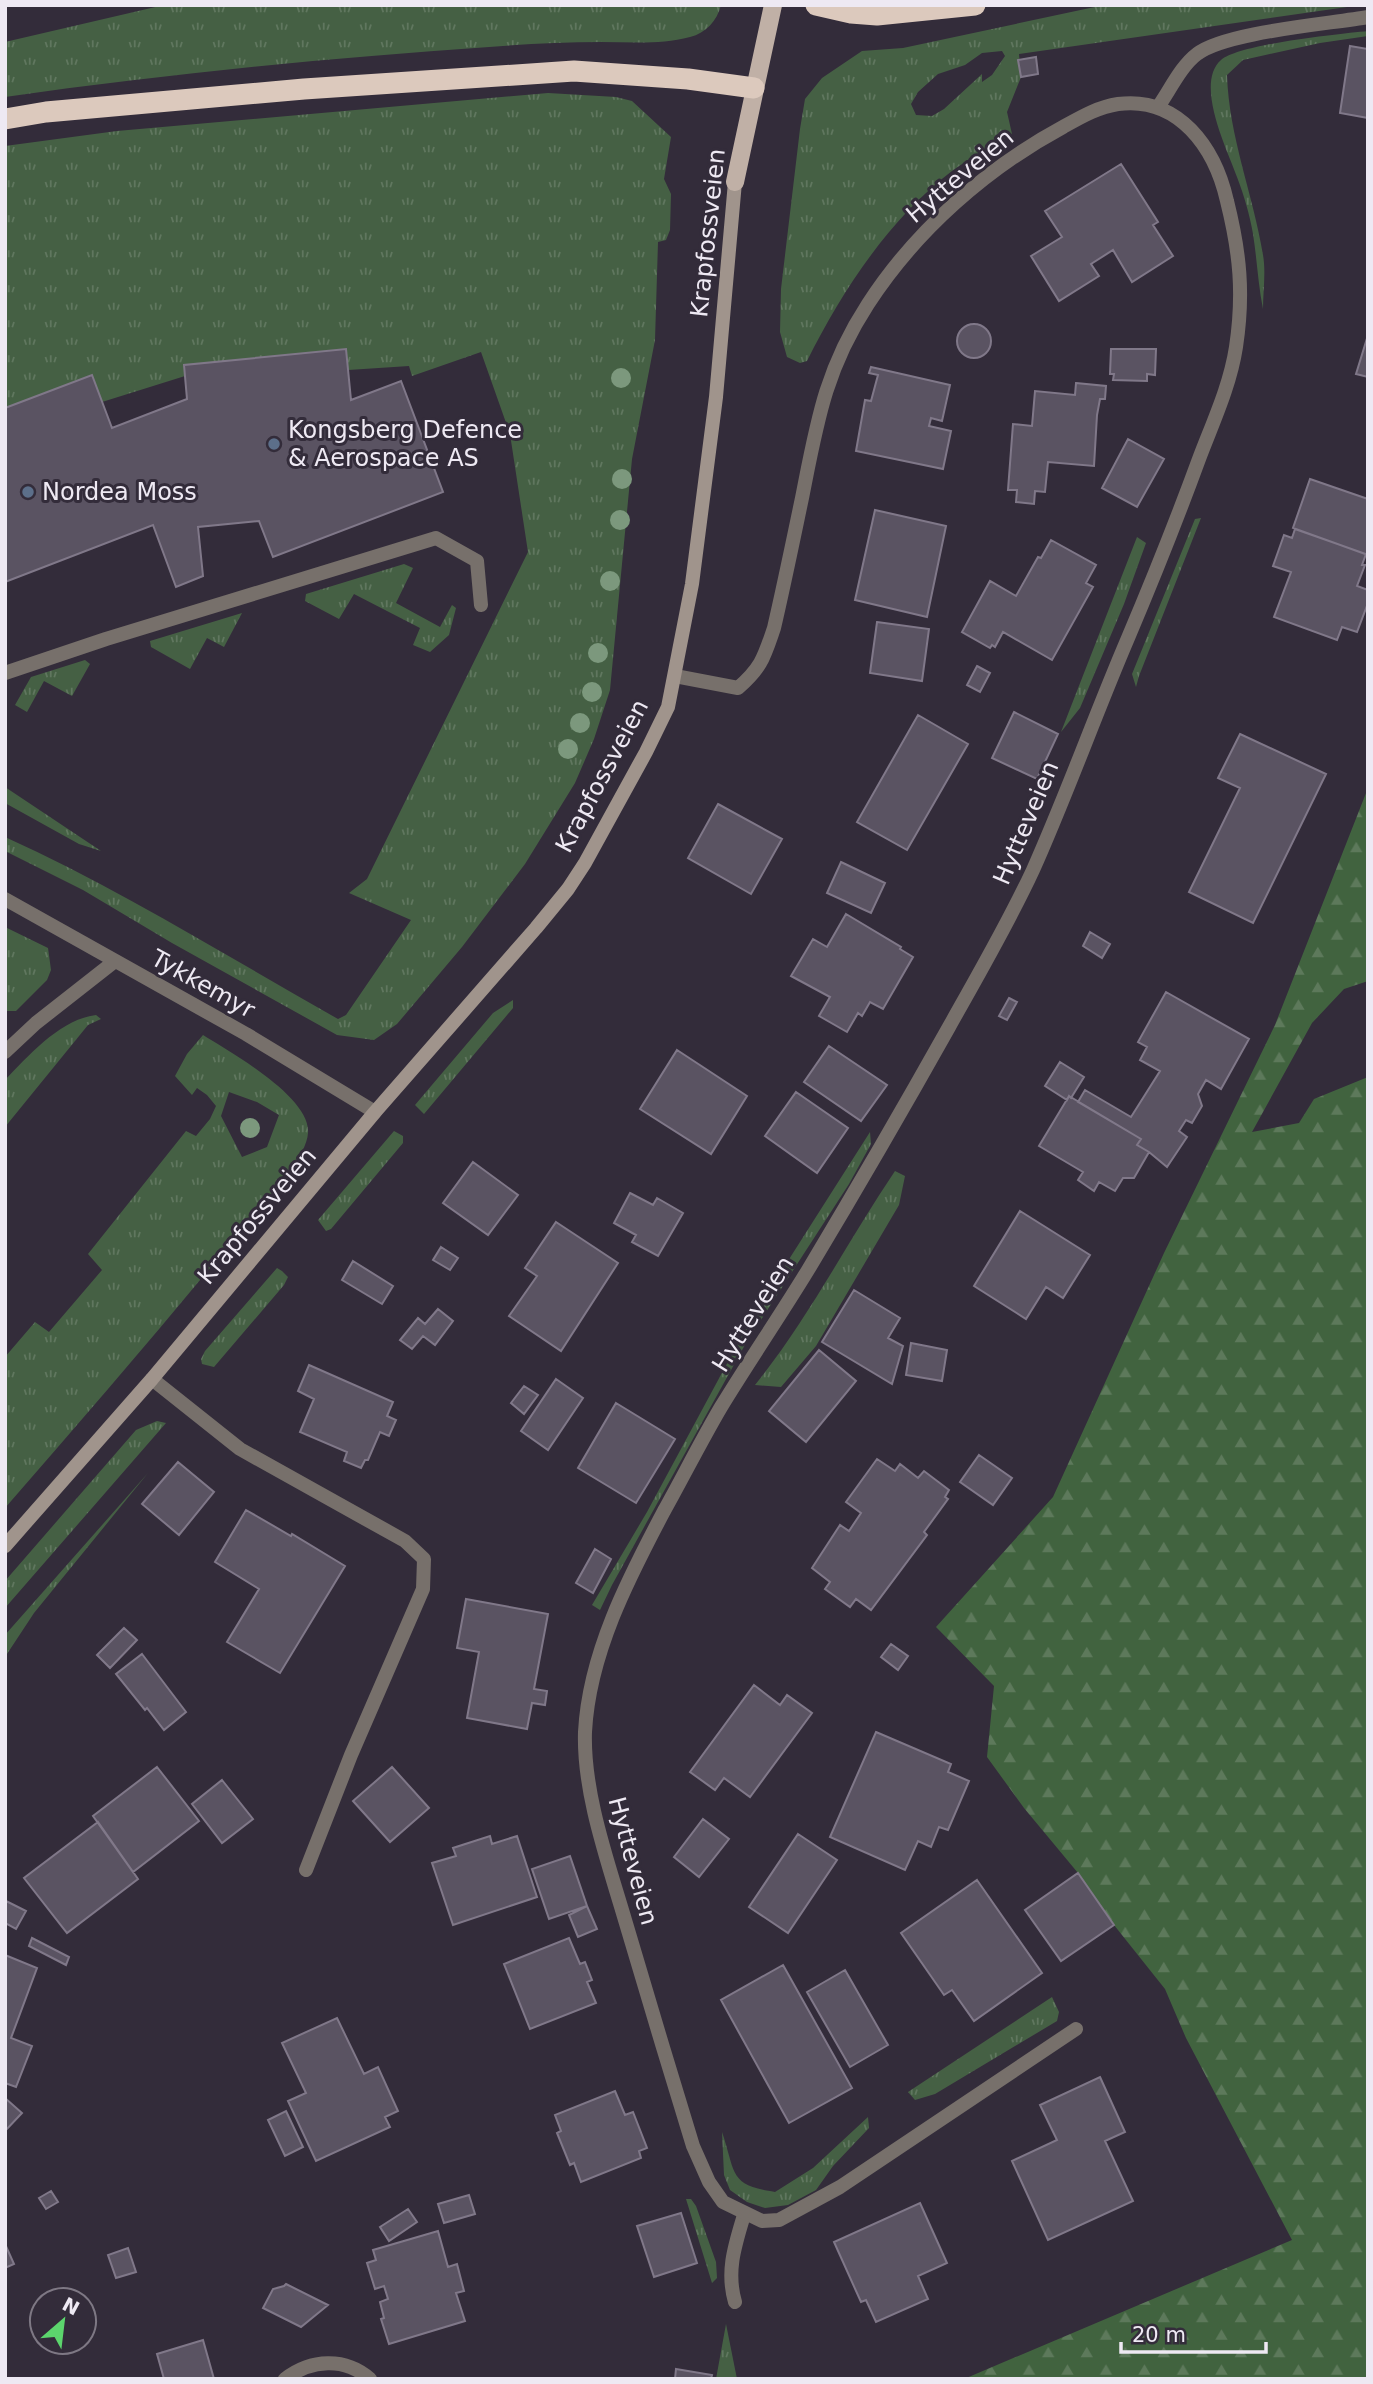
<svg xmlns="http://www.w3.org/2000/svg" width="1373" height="2384" font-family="'DejaVu Sans',sans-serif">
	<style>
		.grass { fill: url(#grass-tufts); fill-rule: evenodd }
		.forest { fill: url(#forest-firs) }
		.building { fill: #5a5362; stroke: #807889; stroke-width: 2 }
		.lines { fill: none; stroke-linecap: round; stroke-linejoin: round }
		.lane { stroke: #77706b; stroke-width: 14 }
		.street { stroke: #77706b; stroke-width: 14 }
		.secondary { stroke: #a0948c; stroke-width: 14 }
		.primary { stroke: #c0b0a6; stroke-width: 18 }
		.highway { stroke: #dcc9bd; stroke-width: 21 }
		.tree { fill: #7c987d }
		.service-dot { fill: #5c6f8a; stroke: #332c3a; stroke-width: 2.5 }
		.labels { text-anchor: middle; stroke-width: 6; stroke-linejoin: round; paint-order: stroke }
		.street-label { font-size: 24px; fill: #eee9f3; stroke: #332c3a }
		.poi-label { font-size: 24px; fill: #eee9f3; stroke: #332c3a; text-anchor: start }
	</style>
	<defs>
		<pattern id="grass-tufts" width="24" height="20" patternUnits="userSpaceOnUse" patternTransform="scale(1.75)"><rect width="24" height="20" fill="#456044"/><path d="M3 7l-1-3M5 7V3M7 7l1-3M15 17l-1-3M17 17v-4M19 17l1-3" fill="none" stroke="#60775f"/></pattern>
		<pattern id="forest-firs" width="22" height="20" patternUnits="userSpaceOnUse" patternTransform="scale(1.75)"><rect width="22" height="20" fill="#41633f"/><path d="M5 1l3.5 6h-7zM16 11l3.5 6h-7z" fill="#5d795b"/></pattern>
	</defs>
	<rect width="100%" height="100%" fill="#332c3a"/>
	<path class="grass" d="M 164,5 L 721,5 C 717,21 706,33 690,37 C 660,45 631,42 601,42 C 564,42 526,44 489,47 C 328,58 166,74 5,97 L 5,42 Z
		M 1104,5 L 1361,5 L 1019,54 L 1021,77 L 1007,112 L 1012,134 C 992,146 971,157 952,171 C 889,219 842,291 807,361 L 800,363 L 787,357 L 780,332 L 781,289 L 800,129 L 805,99 L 822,78 L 862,51 L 903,48 ZM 1002,51 L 1005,56 L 992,75 L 982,82 L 982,74 L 944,109 L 932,116 L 916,115 L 911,104 L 918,92 L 938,74 L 965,65 L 982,53 Z
		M 1368,31 L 1368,36 L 1320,43 L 1243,60 L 1227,75 C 1229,137 1253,194 1263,255 C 1266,272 1263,292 1263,309 C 1258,284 1257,259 1253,234 C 1250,216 1244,195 1237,177 C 1228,151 1194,84 1221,60 C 1240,44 1339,34 1368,31 Z
		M 548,93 L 616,97 L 632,101 L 671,137 L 664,179 L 671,194 L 670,230 L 666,240 L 658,242 L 655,340 L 632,459 L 610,690 L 594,739 L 575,783 L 525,864 L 462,947 L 397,1024 L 374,1040 L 337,1035 L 172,943 L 83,890 L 5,851 L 5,837 C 120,889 228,957 338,1019 L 346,1015 L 411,920 L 349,893 L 367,879 L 528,552 L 510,434 L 481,352 L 412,376 L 409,366 L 348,370 L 345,349 L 184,365 L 185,376 L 102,402 L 5,408 L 5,146 L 117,131 Z
		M 1201,518 L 1139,676 L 1136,687 L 1132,674 L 1195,519 Z
		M 1137,537 L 1146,543 L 1124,604 L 1080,708 L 1061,732 Z
		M 404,564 L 413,568 L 396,603 L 440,627 L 452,605 L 456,608 L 449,635 L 430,652 L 413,645 L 420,628 L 354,594 L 339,619 L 305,601 L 306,594 Z
		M 242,613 L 224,647 L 207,638 L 190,669 L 151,647 L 150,641 Z
		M 85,660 L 90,664 L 72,696 L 44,681 L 27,712 L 15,705 L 31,677 Z
		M 5,787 L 101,851 L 79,844 L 5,803 Z
		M 5,927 L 48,948 L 51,970 L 47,980 L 16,1011 L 5,1011 Z
		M 513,1000 L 513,1008 L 424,1114 L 415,1105 L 493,1013 Z
		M 96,1015 L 101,1019 L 88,1025 L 5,1127 L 5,1080 C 29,1055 61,1019 96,1015 Z
		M 203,1035 C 230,1052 311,1097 308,1133 C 306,1163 249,1222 229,1245 C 156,1334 81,1421 5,1508 L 5,1357 L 35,1322 L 49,1332 L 102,1270 L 88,1254 L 186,1131 L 196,1136 L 210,1119 L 216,1106 L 207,1095 L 197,1088 L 192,1095 L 175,1076 L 187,1054 ZM 229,1092 L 257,1102 L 279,1115 L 267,1147 L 242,1157 L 221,1116 Z
		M 394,1131 L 403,1136 L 403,1143 L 331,1229 L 326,1231 L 318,1220 Z
		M 870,1132 L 871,1144 L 849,1184 L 746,1343 L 612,1585 L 600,1610 L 592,1605 L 647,1512 L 751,1319 Z
		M 895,1171 L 905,1176 L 899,1205 L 816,1346 L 781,1387 L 755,1385 C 809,1318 847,1242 895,1171 Z
		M 277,1268 L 282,1271 L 288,1277 L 284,1285 L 214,1367 L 202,1364 L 201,1359 L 205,1351 Z
		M 157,1421 L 166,1423 L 5,1608 L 5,1581 L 136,1430 Z
		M 148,1473 L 34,1613 L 5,1657 L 5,1635 Z
		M 1052,1997 L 1059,2012 L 1057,2021 L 935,2094 L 915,2100 L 908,2092 Z
		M 868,2117 L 869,2128 L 833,2166 L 816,2190 L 788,2205 L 765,2208 L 747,2202 L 730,2190 L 724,2175 L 722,2132 C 736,2173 728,2185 775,2192 L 813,2168 Z
		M 686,2199 L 691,2199 L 696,2206 L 716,2262 L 717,2278 L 712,2283 Z
		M 726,2324 L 737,2379 L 716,2379 Z"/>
	<path class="forest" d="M 1368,788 L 1368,981 L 1344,989 L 1312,1023 L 1252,1132 L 1299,1123 L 1314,1099 L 1368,1077 L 1368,2379 L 964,2379 L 1292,2240 L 1186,2038 L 1165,1989 L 1114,1925 L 1078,1873 L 1024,1808 L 987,1757 L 994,1686 L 936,1627 L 1053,1497 L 1164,1253 L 1275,1025 Z"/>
	<path class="building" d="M 1350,46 L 1368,49 L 1368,118 L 1340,113 Z
		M 1036,57 L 1038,74 L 1021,77 L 1018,60 Z
		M 1121,164 L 1158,222 L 1153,225 L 1173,256 L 1132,282 L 1113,250 L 1091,264 L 1099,276 L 1059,301 L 1031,256 L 1062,237 L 1045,211 Z
		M957 341a17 17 0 1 1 34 0a17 17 0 1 1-34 0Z
		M 1368,335 L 1368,377 L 1356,374 Z
		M 346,349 L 351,400 L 401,381 L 443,492 L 273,557 L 259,521 L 198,527 L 203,576 L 176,587 L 153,525 L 5,582 L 5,408 L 92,375 L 112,428 L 187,399 L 184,365 Z
		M 1111,349 L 1156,349 L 1155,375 L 1147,374 L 1147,381 L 1113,380 L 1114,374 L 1110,374 Z
		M 871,367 L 950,385 L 942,421 L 931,418 L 929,426 L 951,431 L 943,469 L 856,451 L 865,400 L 871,401 L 878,375 L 869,373 Z
		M 1076,383 L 1106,386 L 1105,399 L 1100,399 L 1097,415 L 1094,466 L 1048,462 L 1045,492 L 1035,491 L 1034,504 L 1016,502 L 1017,490 L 1008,490 L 1013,424 L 1032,426 L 1035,391 L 1075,395 Z
		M 1128,439 L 1164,459 L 1137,507 L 1102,488 Z
		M 1310,479 L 1368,499 L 1368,555 L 1293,528 Z
		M 875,510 L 946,526 L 927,617 L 855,600 Z
		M 1295,529 L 1366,554 L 1362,565 L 1365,565 L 1357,586 L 1368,590 L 1368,603 L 1357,632 L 1342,627 L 1337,640 L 1274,617 L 1291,572 L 1273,566 L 1284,535 L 1292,538 Z
		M 1051,540 L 1096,565 L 1086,583 L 1093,587 L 1052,660 L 1003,632 L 995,647 L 992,645 L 990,648 L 962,632 L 990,581 L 1016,596 L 1038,557 L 1041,558 Z
		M 877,622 L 929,629 L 922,681 L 870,673 Z
		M 977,666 L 990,673 L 980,692 L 967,685 Z
		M 1014,712 L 1058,734 L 1037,779 L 992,758 Z
		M 918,715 L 968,744 L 907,850 L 857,822 Z
		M 1240,734 L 1326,774 L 1253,923 L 1189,892 L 1240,788 L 1218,778 Z
		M 718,804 L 782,839 L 751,894 L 688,858 Z
		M 841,862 L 885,883 L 871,913 L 827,893 Z
		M 846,914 L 901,947 L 900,949 L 913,957 L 883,1009 L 870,1002 L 862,1016 L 858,1013 L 847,1032 L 819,1016 L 830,997 L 791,976 L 813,939 L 827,947 Z
		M 1090,932 L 1110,944 L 1102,958 L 1083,946 Z
		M 1166,992 L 1249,1039 L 1221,1089 L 1206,1080 L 1198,1094 L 1202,1106 L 1192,1123 L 1186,1120 L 1179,1131 L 1187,1137 L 1167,1167 L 1149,1152 L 1137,1145 L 1141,1139 L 1078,1102 L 1085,1090 L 1131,1117 L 1160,1071 L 1140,1060 L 1147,1047 L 1138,1042 Z
		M 1009,998 L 1017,1002 L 1007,1020 L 999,1016 Z
		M 829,1046 L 887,1085 L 861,1121 L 804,1082 Z
		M 677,1050 L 747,1096 L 711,1154 L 640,1109 Z
		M 1060,1062 L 1084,1077 L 1071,1098 L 1069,1096 L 1067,1100 L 1045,1086 Z
		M 796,1092 L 848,1128 L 817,1173 L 765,1136 Z
		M 1069,1096 L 1141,1139 L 1137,1145 L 1149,1152 L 1134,1178 L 1123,1178 L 1115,1191 L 1099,1182 L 1094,1191 L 1078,1180 L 1083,1172 L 1039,1146 Z
		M 473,1162 L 518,1195 L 488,1235 L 443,1203 Z
		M 630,1193 L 653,1205 L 657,1198 L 683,1213 L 658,1256 L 632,1242 L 636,1235 L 614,1223 Z
		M 1020,1211 L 1090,1255 L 1063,1298 L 1046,1287 L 1026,1319 L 974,1286 Z
		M 556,1222 L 618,1263 L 561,1351 L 509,1316 L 537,1276 L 525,1268 Z
		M 441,1247 L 458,1258 L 450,1270 L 433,1260 Z
		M 353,1261 L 393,1286 L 382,1304 L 342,1280 Z
		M 854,1290 L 900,1318 L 888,1338 L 903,1346 L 892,1384 L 822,1342 Z
		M 438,1309 L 453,1321 L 435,1345 L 423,1336 L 412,1349 L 400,1340 L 418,1318 L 425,1324 Z
		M 911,1343 L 947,1350 L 942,1381 L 906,1375 Z
		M 819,1350 L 856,1381 L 806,1442 L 769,1411 Z
		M 309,1365 L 393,1402 L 387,1416 L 396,1420 L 389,1436 L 380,1432 L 368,1460 L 365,1460 L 361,1468 L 344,1461 L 347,1452 L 300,1432 L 314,1399 L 298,1391 Z
		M 556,1379 L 583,1398 L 548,1450 L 521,1431 Z
		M 524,1386 L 538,1395 L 524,1414 L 511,1403 Z
		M 616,1403 L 675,1439 L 636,1503 L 578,1468 Z
		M 979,1455 L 1012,1478 L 993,1505 L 960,1482 Z
		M 877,1459 L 895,1471 L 900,1464 L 918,1478 L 924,1471 L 949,1490 L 945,1497 L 948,1499 L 924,1532 L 927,1535 L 871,1610 L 856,1599 L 850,1607 L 825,1589 L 830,1582 L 812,1568 L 840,1525 L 849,1531 L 861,1513 L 846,1502 Z
		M 178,1462 L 214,1492 L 179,1535 L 142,1504 Z
		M 246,1510 L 291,1536 L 292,1534 L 345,1566 L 280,1673 L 227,1642 L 259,1589 L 215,1562 Z
		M 595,1549 L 611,1559 L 593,1593 L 576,1583 Z
		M 466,1599 L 548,1614 L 534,1689 L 547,1691 L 545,1705 L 532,1703 L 527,1729 L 467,1718 L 479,1652 L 457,1648 Z
		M 124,1628 L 137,1640 L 110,1668 L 97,1655 Z
		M 891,1644 L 908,1656 L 898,1670 L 881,1657 Z
		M 142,1654 L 186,1712 L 164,1730 L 147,1708 L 145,1710 L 116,1674 Z
		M 754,1685 L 780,1705 L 787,1695 L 812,1713 L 750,1797 L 724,1778 L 715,1790 L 690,1772 Z
		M 876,1732 L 951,1764 L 948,1772 L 969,1781 L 948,1830 L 939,1827 L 931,1847 L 918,1841 L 905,1870 L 830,1837 Z
		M 157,1767 L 199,1821 L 133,1872 L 93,1816 Z
		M 392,1767 L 429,1808 L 390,1842 L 353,1801 Z
		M 222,1780 L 253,1819 L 222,1843 L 192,1804 Z
		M 703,1819 L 729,1839 L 699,1877 L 674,1857 Z
		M 98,1822 L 138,1879 L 67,1933 L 24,1878 Z
		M 798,1834 L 837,1860 L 788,1933 L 749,1907 Z
		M 490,1836 L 492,1844 L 517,1836 L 537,1897 L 453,1925 L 432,1863 L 456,1856 L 453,1848 Z
		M 570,1856 L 587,1906 L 549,1919 L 532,1869 Z
		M 1078,1873 L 1114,1925 L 1061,1961 L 1025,1910 Z
		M 977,1880 L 1042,1973 L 974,2021 L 952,1990 L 944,1995 L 901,1933 Z
		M 6,1901 L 26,1911 L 16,1929 L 5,1923 Z
		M 587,1906 L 597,1929 L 578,1937 L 569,1915 Z
		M 32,1938 L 69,1957 L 66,1965 L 29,1946 Z
		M 569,1938 L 580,1964 L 585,1962 L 592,1980 L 587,1982 L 596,2003 L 530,2029 L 504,1964 Z
		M 5,1955 L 37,1968 L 11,2038 L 32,2046 L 16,2087 L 5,2083 Z
		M 783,1965 L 852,2088 L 789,2123 L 721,2000 Z
		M 845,1970 L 888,2045 L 850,2067 L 807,1992 Z
		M 337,2018 L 364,2074 L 378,2067 L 398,2111 L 385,2117 L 390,2127 L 316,2161 L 288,2101 L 306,2093 L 282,2043 Z
		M 1100,2077 L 1125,2132 L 1105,2141 L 1133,2201 L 1048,2240 L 1012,2161 L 1057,2140 L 1040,2105 Z
		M 615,2091 L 625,2115 L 633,2112 L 647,2148 L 639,2151 L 641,2158 L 581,2182 L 574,2163 L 570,2165 L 557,2133 L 561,2131 L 555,2115 Z
		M 5,2098 L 22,2113 L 5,2131 Z
		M 286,2111 L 303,2147 L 285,2156 L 268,2120 Z
		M 51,2191 L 58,2202 L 46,2209 L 39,2198 Z
		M 469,2195 L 475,2214 L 444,2223 L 438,2204 Z
		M 920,2203 L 947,2263 L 918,2276 L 928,2299 L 876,2322 L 866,2300 L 861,2302 L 834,2242 Z
		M 408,2209 L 417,2222 L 389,2241 L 380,2227 Z
		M 681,2213 L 697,2263 L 654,2277 L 637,2226 Z
		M 438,2231 L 448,2267 L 457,2264 L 464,2291 L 456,2293 L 465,2321 L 389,2344 L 381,2319 L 384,2318 L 380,2302 L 388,2299 L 384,2286 L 375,2289 L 367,2263 L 376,2260 L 373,2250 Z
		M 5,2244 L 14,2264 L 5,2268 Z
		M 128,2248 L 136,2272 L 116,2278 L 108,2255 Z
		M 286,2284 L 328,2305 L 301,2327 L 263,2308 L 273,2289 L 284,2286 Z
		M 203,2340 L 214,2379 L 164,2379 L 157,2354 Z
		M 676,2369 L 712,2375 L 711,2379 L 675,2379 Z"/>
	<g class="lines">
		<path class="lane" d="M 5,673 L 106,639 L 436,538 L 477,561 L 481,605
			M 5,899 L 246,1034 L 375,1112
			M 5,1052 L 36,1023 L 115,961
			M 735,2302 C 726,2271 735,2245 744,2215"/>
		<path class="street" d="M 1158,107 C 1170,90 1181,66 1197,54 C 1225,32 1329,24 1368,17
			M 675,676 L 738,688 C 762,667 764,657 774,628 C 784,585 793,541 802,498 C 817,422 825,370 868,304 C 916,230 987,168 1063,127 C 1081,117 1098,107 1118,104 C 1179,96 1215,148 1227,201 C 1240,253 1244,294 1236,347 C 1230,386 1213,422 1199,459 C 1177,519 1153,579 1128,638 C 1095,715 1067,794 1033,870 C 1008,924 978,975 949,1027 C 903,1109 856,1190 808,1270 C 780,1316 749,1361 721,1407 C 701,1441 683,1477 664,1511 C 628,1579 589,1654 585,1732 C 583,1793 608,1862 625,1920 C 647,1995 670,2071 693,2146 L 709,2182 L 723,2202 L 762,2221 L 779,2220 L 840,2187 L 1076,2029
			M 152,1379 L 240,1449 L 405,1541 L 424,1559 L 423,1589 L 351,1755 L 306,1870
			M 285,2379 C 311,2359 345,2357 370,2379"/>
		<path class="secondary" d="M 5,1546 L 152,1379 L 375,1112 L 536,928 L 568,889 L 585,863 L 646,752 L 668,707 L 692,584 L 716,397 L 735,182"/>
		<path class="primary" d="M 735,182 L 773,5"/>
		<path class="highway" d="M 816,5 L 851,13 L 877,15 L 975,5
			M 5,119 L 46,112 L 304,89 L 574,71 L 688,79 L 754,88"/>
	</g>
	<g class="tree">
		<circle cx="621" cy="378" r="10"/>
		<circle cx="622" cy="479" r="10"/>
		<circle cx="620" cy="520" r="10"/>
		<circle cx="610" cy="581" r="10"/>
		<circle cx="598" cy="653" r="10"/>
		<circle cx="592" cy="692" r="10"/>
		<circle cx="580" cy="723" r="10"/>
		<circle cx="568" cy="749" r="10"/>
		<circle cx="250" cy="1128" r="10"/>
	</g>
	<g class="service-dot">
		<circle cx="274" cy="444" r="7"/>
		<circle cx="28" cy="492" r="7"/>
	</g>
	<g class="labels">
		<g class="street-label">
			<text transform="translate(960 176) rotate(-40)" y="8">Hytteveien</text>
			<text transform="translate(708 233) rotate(-84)" y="8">Krapfossveien</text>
			<text transform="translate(602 776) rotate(-62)" y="8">Krapfossveien</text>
			<text transform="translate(1026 823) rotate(-67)" y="8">Hytteveien</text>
			<text transform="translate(203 984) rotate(29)" y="8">Tykkemyr</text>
			<text transform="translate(257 1216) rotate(-50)" y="8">Krapfossveien</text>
			<text transform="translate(753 1314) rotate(-58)" y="8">Hytteveien</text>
			<text transform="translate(633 1861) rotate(75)" y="8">Hytteveien</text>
		</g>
		<g class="poi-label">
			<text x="288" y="438">Kongsberg Defence<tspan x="288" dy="28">&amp; Aerospace AS</tspan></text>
			<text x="42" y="500">Nordea Moss</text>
		</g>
	</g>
	<rect width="1373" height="2384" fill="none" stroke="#eee9f3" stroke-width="14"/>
	<g transform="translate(63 2321) rotate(28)"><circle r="33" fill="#332c3a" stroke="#7e7884" stroke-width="2"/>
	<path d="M0-5L12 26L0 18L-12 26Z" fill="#5cd56d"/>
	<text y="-10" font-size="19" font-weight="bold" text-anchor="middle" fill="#eee9f3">N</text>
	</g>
	<path d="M1121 2342v10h145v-10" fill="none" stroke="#eee9f3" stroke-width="3.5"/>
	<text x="1132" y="2342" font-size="21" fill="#eee9f3" stroke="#332c3a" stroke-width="5" paint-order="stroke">20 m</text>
</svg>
